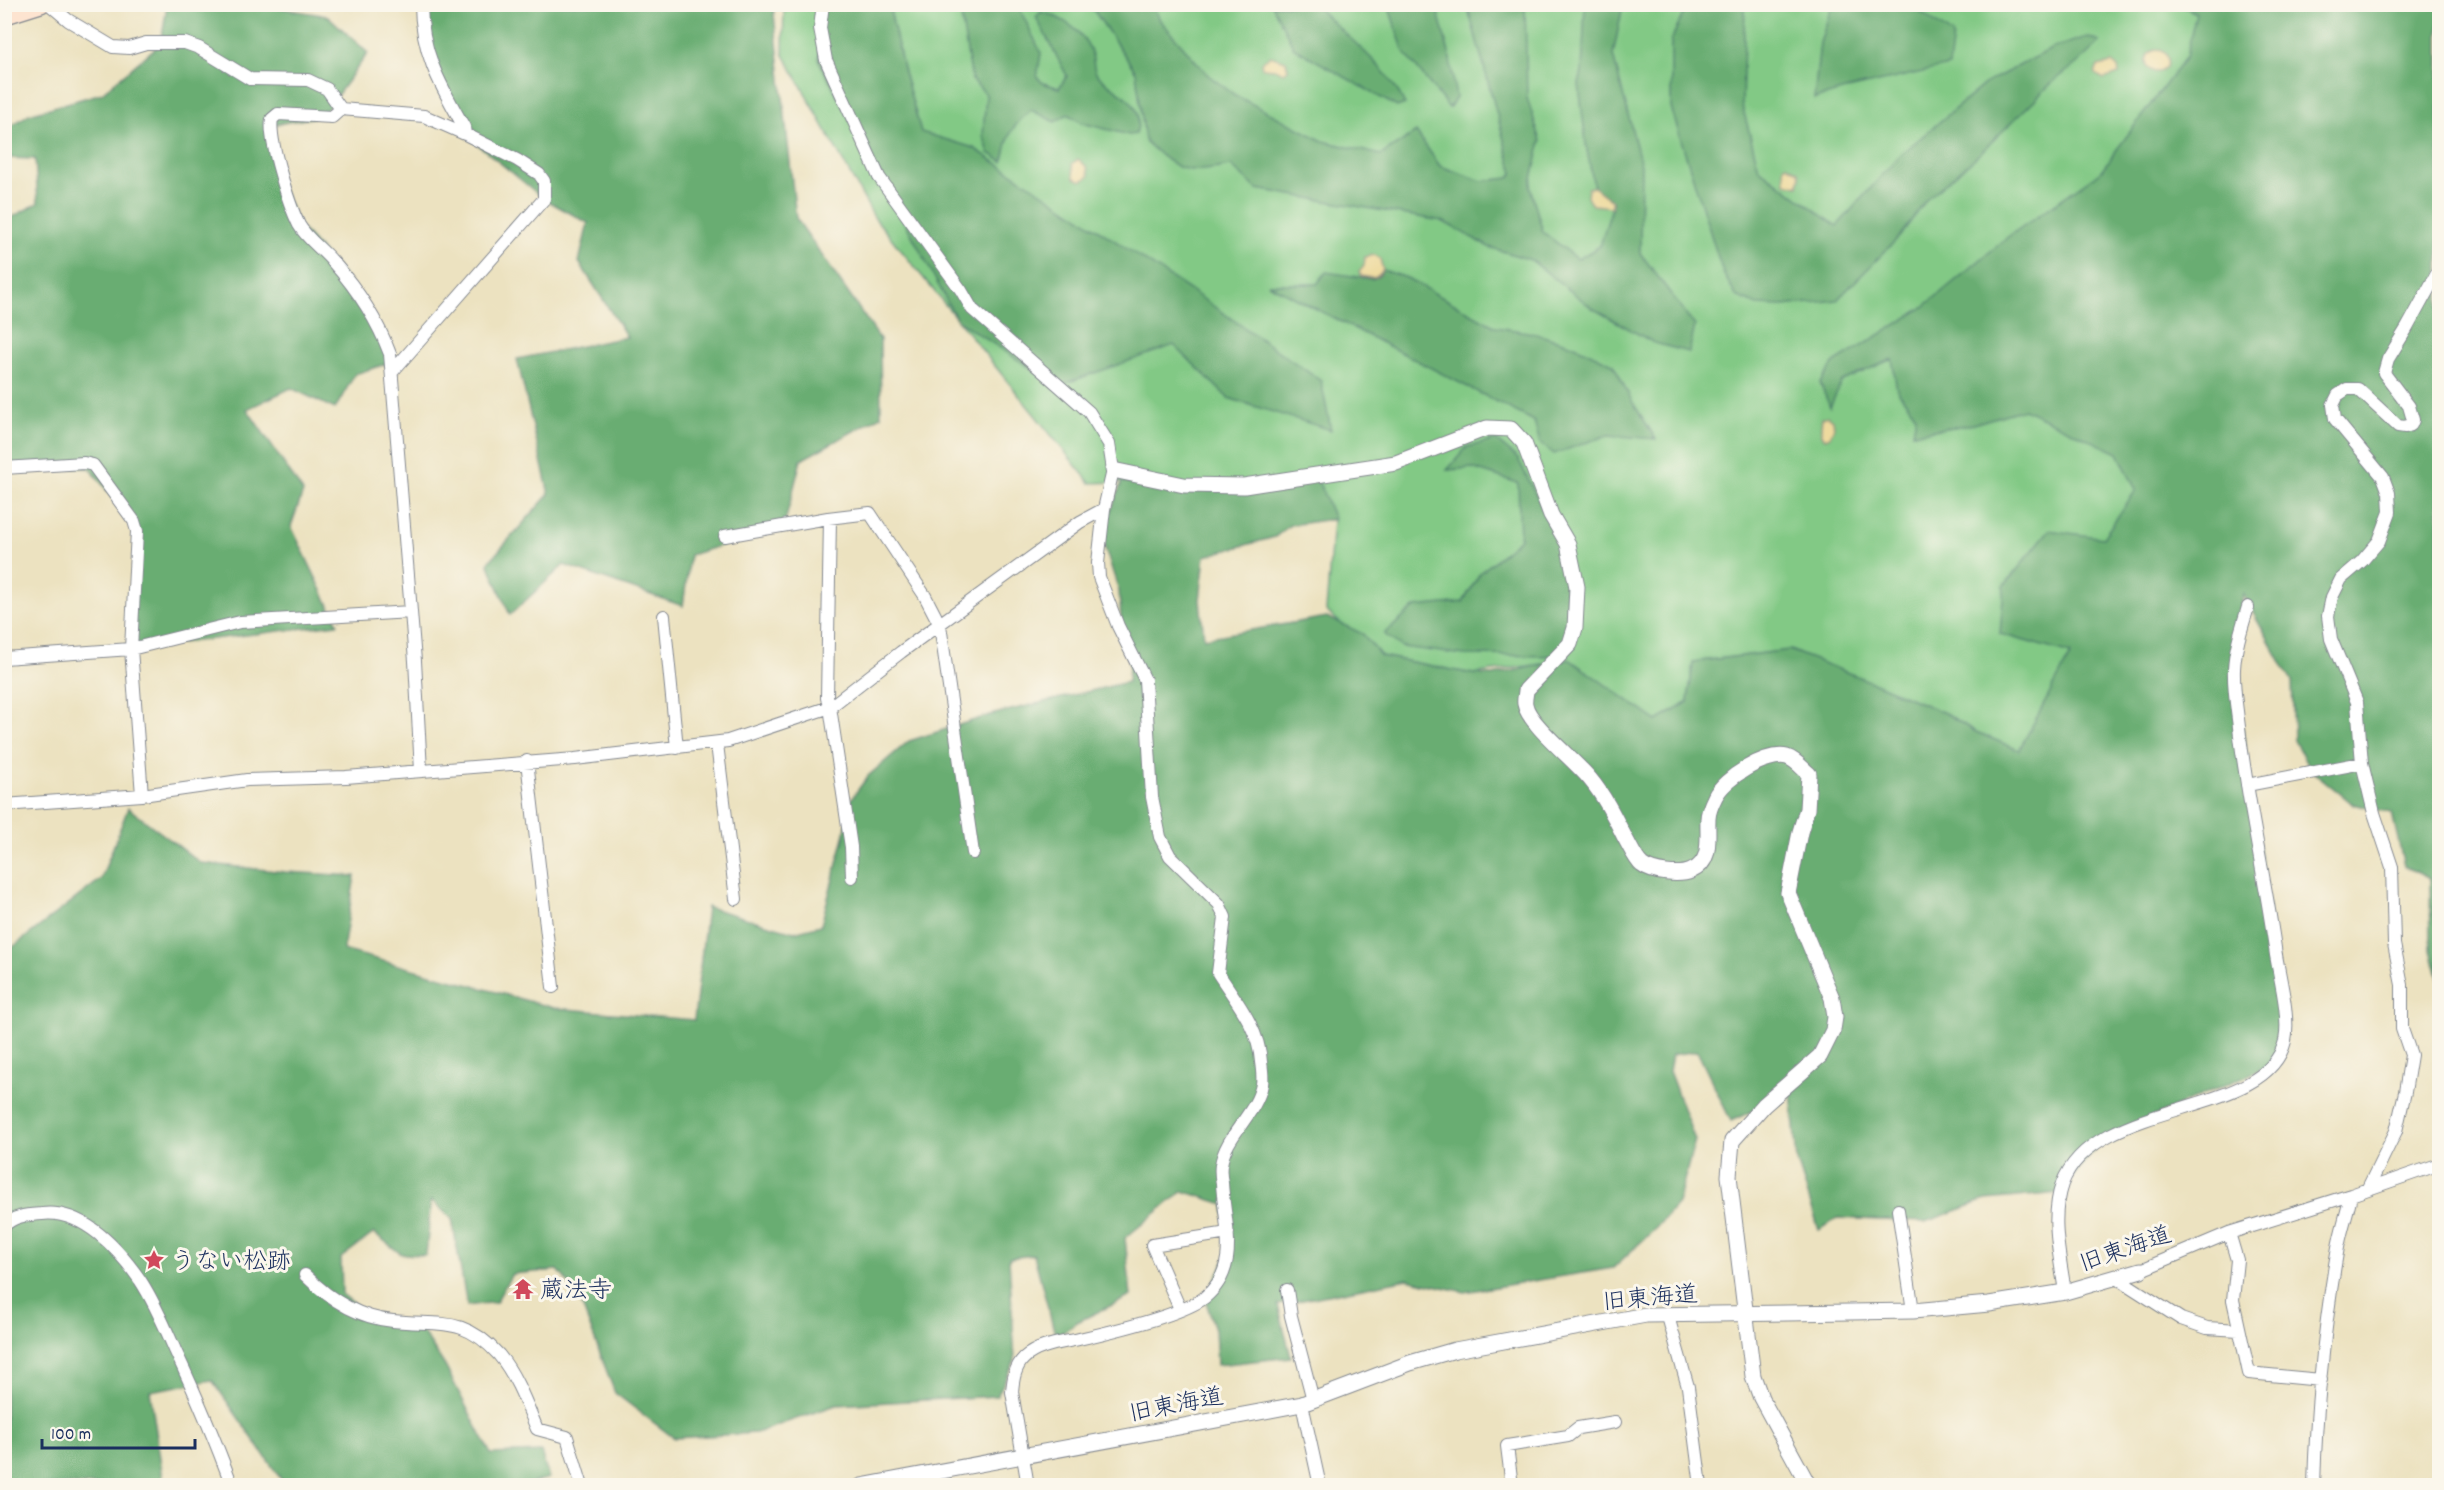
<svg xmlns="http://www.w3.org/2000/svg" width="2444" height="1490" font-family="Dekko,'Klee One',sans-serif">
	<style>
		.green { fill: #82c985; stroke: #4e7c72; stroke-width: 1.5 }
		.forest { fill: #69ad72; stroke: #426e68; stroke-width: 1.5 }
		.sand { fill: #eeda9e; stroke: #84847e; stroke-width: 1.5 }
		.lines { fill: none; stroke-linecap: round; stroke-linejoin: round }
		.minor-casing { stroke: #84888f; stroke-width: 14 }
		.tertiary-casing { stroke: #84888f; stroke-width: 17 }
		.secondary-casing { stroke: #84888f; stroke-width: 19 }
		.minor { stroke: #fff; stroke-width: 12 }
		.tertiary { stroke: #fff; stroke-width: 15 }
		.secondary { stroke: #fde4d0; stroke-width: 16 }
		.labels { text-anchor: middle; stroke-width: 6; stroke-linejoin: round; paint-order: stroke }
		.street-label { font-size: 24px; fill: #1b2f5e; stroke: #fbf7ec }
		.poi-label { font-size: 24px; fill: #1b2f5e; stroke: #fbf7ec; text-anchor: start }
	</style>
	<rect width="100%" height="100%" fill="#fbf7ec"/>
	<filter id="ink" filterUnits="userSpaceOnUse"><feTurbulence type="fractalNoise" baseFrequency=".0167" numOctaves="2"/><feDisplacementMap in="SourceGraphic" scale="12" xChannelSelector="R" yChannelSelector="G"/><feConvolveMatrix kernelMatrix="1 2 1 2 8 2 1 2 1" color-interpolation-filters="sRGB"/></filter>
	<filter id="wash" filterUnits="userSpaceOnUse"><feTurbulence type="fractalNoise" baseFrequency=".008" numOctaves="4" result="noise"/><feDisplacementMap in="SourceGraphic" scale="24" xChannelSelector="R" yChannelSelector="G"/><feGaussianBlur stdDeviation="1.35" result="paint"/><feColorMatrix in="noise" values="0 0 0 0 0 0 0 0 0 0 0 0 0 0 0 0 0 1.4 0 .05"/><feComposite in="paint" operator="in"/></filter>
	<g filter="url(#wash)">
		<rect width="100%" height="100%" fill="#ece2c0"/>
		<path class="green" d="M 784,4 L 2276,5 L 2024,409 L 2128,434 L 2150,590 L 2020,761 L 1791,650 L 1693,662 L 1688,702 L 1655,726 L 1569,660 L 1473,674 L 1381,656 L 1326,611 L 1333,520 L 1266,520 L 1122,482 L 1090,483 L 874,217 L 783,53 Z"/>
		<path class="forest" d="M 167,5 L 275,5 L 274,7 L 328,16 L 368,53 L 322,116 L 271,125 L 271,165 L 299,226 L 342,273 L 392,362 L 355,374 L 335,409 L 291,388 L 247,409 L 303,492 L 291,526 L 338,624 L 131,649 L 137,530 L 90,468 L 12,467 L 4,436 L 5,221 L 38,203 L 35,159 L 5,158 L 4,131 L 29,114 L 102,93 L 161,43 Z
			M 425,5 L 773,5 L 796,218 L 880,339 L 881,416 L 801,460 L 784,526 L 690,555 L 683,606 L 564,565 L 510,615 L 488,563 L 549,494 L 517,359 L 627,337 L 579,262 L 588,223 L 544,199 L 465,134 L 423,32 Z
			M 821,5 L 889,5 L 903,68 L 921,132 L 974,148 L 1196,294 L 1321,381 L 1331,430 L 1228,398 L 1174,345 L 1058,386 L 957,320 L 819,61 Z
			M 959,5 L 1018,5 L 1041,53 L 1037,77 L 1043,83 L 1059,88 L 1067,76 L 1036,17 L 1041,12 C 1063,17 1086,33 1092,55 C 1094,61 1093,68 1096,73 C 1114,94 1147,98 1136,134 L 1129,135 L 1082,123 L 1068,114 L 1055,122 L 1031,110 C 1011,127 1007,136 1003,162 L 989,153 L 983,135 L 986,94 L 972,80 Z
			M 1090,5 L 1153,5 L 1160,20 L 1208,75 L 1235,95 L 1323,141 L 1381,155 L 1416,132 L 1440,166 L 1482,181 L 1509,178 L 1513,173 L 1467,5 L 1525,5 L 1527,98 L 1541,141 L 1530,187 L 1543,232 L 1578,259 L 1600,246 L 1612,207 L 1612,201 L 1594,187 L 1586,145 L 1579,84 L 1582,72 L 1585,5 L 1623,5 L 1613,55 L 1641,165 L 1640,253 L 1695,326 L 1689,352 L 1654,343 L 1592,308 L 1531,260 L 1489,247 L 1442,221 L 1257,189 L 1231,166 C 1184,174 1180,173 1145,141 L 1136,72 Z
			M 1272,5 L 1315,5 C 1347,38 1384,62 1405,104 L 1397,107 L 1294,48 Z
			M 1388,5 L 1436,5 L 1449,53 L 1456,98 L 1449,108 L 1404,52 Z
			M 1687,5 L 1745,5 L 1742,105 L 1759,169 L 1837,226 L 1900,155 L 1986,83 L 2053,48 L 2087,37 L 2100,42 L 2080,61 L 2053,82 L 1975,158 L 1927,199 L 1900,236 L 1837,300 L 1783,306 L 1757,305 L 1736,296 L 1723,273 L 1671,108 L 1671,41 Z
			M 1832,5 L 1910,5 L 1953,35 L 1949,66 L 1852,88 L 1814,99 L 1820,43 Z
			M 2181,5 L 2439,5 L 2439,979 L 2431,950 L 2430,879 L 2404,866 L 2392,813 L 2353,804 L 2309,768 L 2294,740 L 2292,682 L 2243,594 L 2234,670 L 2286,1030 L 2271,1065 L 2104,1138 L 2060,1193 L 1986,1200 L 1925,1222 L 1837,1218 L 1819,1230 L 1797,1161 L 1791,1093 L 1731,1121 L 1697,1051 L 1672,1055 L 1669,1071 L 1695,1140 L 1678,1203 L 1656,1228 L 1613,1268 L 1465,1292 L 1407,1279 L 1278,1305 L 1291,1357 L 1217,1365 L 1215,1329 L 1205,1299 L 1229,1252 L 1224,1204 L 1183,1191 L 1125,1238 L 1131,1296 L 1075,1323 L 1056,1338 L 1034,1255 L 1009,1258 L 1015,1360 L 997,1396 L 836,1405 L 756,1433 L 674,1438 L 615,1393 L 578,1295 L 558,1270 L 512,1274 L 496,1302 L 467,1306 L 452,1219 L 431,1200 L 426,1255 L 401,1254 L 374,1233 L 341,1258 L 342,1294 L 376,1321 L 420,1328 L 445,1366 L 491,1454 L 541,1452 L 549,1478 L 521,1486 L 285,1485 L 212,1380 L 150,1391 L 164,1485 L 5,1485 L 5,953 L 101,879 L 128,808 L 201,863 L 285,872 L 355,876 L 343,950 L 554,1008 L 694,1020 L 707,907 L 794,932 L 821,925 L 845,833 L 849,802 L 868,776 L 909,741 L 990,715 L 1128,682 L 1129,664 L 1122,633 L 1119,591 L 1101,536 L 1122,482 L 1192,490 L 1317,478 L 1334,519 L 1290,525 L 1275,537 L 1205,556 L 1200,600 L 1204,638 L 1327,617 L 1363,634 L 1381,656 L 1473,674 L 1493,675 L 1569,659 L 1657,721 L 1688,702 L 1693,662 L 1789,650 L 1877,684 L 1947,714 L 1974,731 L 2019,750 L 2071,654 L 2000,634 L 2004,586 L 2049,530 L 2103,538 L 2136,490 L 2118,453 L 2024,409 L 1973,424 L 1913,433 L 1916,416 L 1897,390 L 1892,359 L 1842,381 L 1830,407 L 1820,383 L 1834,363 L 1921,309 L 2009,236 L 2100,172 L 2186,57 L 2196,13 Z
			M 1383,270 L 1407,278 L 1496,327 L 1533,333 L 1573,345 L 1613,364 L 1633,403 L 1656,439 L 1608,435 L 1554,454 L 1540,443 L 1534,421 L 1268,284 L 1317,284 L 1326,272 L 1372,279 L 1379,276 Z
			M 1496,440 L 1518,459 L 1560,543 L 1567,601 L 1575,628 L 1559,656 L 1465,655 L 1402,647 L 1384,634 L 1415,607 L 1463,602 L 1480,573 L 1520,539 L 1518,483 L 1472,468 L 1447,470 L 1467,447 Z"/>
		<path class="sand" d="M2146 61a11 11 0 1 1 22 0a11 11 0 1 1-22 0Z
			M 1270,56 L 1286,61 L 1288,69 L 1284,73 L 1275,69 L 1262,68 L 1261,62 Z
			M 2112,63 L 2118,68 L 2119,74 L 2104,79 L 2095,74 L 2098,66 Z
			M 1078,159 L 1087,167 L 1089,176 L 1082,181 L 1074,178 L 1072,164 Z
			M 1787,165 L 1798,171 L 1800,177 L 1798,186 L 1785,183 L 1784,167 Z
			M 1594,187 L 1612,201 L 1612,207 L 1592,205 L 1587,196 L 1588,188 Z
			M 1375,255 L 1380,259 L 1383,270 C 1376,281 1371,278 1361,276 L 1359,272 L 1364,266 L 1365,257 Z
			M 1828,416 L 1833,420 L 1834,427 L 1830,437 L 1825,439 C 1819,433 1821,426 1822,418 Z"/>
	</g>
	<g filter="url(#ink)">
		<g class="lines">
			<defs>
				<path id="minor" d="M 49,4 L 68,20 L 113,47 L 129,48 L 146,43 L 185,43 L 199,48 L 250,79 L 308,80 L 327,89 L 341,109
					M 421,4 C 421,53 441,86 464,127 L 465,134
					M 823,4 L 820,28 L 826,60 L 879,177 L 961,290 L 972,309 L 1089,412 L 1109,444 L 1113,470 L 1104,509 L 1098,563 L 1099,577 L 1118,626 L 1145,680 L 1152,797 L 1160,837 L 1170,856 L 1219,904 L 1225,917 L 1218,973 C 1236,1001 1259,1028 1261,1062 C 1262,1069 1263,1078 1262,1084 C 1257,1114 1225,1135 1221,1165 C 1220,1171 1221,1178 1222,1183 C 1224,1223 1242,1268 1204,1298 C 1180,1316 1110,1332 1079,1339 C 1061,1343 1038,1345 1024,1358 C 1015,1367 1013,1379 1012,1392 L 1028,1486
					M 393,371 L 544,199 L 544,181 L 539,174 L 517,160 L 465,134 L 424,116 L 341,109 L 332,117 L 278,114 L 272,119 C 268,139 289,205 299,225 C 306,238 323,250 333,262 C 358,290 377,319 390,354 L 415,661 L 421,771
					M 4,468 L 84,463 L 93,465 L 134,521 L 137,531 L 131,649 L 142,795
					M 830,518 L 827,698 L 830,707 L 851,847 L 852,877
					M 725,536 L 828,518 L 870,513 L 925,596 L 940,625 L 973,853
					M 664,616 L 677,748
					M 4,658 L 131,649 L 240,622 L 411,612
					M 717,744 L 736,899
					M 527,761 L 553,987
					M 2247,785 L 2362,763
					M 4,805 L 142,795 L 247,780 L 346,777 L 575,759 L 728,741 L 830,707 L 901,652 L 1080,522 L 1104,509
					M 2368,1188 L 2396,1131 L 2405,1092 L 2411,1055 L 2402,1029 L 2402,985 L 2394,944 L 2392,867 L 2374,813 L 2362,763 L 2357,702 L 2331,639 L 2328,616 L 2332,597 L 2341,579 L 2362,561 L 2379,541 L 2390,512 L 2389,493 L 2383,477 L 2335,419 L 2333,405 L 2338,395 L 2347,389 L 2358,389 L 2398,426 L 2405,427 L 2411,425 L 2413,420 L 2409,406 L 2384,373 L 2388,359 L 2407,328 L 2440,268
					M 1898,1210 L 1913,1311
					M 4,1226 C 14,1215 29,1215 42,1214 C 83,1209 119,1250 140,1280 C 154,1301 165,1327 175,1350 C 196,1395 215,1439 232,1486
					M 2229,1233 L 2237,1260 L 2233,1300 L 2249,1373 L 2321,1380
					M 2141,1270 L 2229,1233 L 2351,1195 L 2440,1164
					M 305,1275 C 329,1299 358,1318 393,1321 C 439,1326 463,1315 499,1355 C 516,1375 527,1405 537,1429 L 567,1437 L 582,1486
					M 2117,1278 L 2181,1319 L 2207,1328 L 2239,1330
					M 1287,1290 L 1291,1316 L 1313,1400
					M 2065,1292 C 2060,1257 2050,1218 2062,1184 C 2095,1096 2266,1120 2285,1041 C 2290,1017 2280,979 2276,955 C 2266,882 2249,810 2240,736 C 2238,715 2233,690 2234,669 C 2235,648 2242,627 2248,607
					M 1180,1309 L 1152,1245 L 1228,1233
					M 1667,1313 L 1688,1387 L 1701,1486
					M 1302,1404 L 1320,1486
					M 1512,1486 L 1507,1446 L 1568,1436 L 1578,1428 L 1615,1422
					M 2314,1486 C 2316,1408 2324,1329 2337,1253 C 2340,1233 2347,1214 2351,1195"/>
				<path id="tertiary" d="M 1113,470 L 1184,485 L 1244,486 L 1396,463 L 1487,428 L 1511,429 L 1524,443 L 1551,515 L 1568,544 L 1577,587 L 1575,628 L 1570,644 L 1526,690 C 1526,694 1524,700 1525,704 C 1528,724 1576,761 1590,779 C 1605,797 1615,818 1625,838 C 1630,846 1635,859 1642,865 C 1652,873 1680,876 1691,871 C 1713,862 1707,837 1708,819 C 1708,812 1712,803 1715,797 C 1724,778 1766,752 1787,757 C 1796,760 1802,768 1809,774 L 1807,809 L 1800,832 L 1788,893 L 1832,998 L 1835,1017 L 1833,1030 L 1820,1056 L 1764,1105 L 1732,1141 L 1729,1176 L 1753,1376 L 1761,1398 L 1809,1486
					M 861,1486 L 1302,1404 L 1410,1363 L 1455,1350 L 1646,1315 L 1913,1311 L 1989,1304 L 2065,1292 L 2141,1270"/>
				<path id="secondary" d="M 4,16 L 42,4"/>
			</defs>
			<use href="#minor" class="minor-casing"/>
			<use href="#tertiary" class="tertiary-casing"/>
			<use href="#secondary" class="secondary-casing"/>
			<use href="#minor" class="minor"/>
			<use href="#tertiary" class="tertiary"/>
			<use href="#secondary" class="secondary"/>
		</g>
	</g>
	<defs>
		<symbol id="sight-bare" viewBox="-9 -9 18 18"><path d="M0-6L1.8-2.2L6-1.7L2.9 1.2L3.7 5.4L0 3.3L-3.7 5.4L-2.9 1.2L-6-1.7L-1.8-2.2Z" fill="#d1495b" stroke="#fbf7ec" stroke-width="2.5" paint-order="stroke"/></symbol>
		<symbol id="temple-bare" viewBox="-9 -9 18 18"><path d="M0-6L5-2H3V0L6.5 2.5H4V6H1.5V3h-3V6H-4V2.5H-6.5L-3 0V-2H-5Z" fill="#d1495b" stroke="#fbf7ec" stroke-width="2.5" paint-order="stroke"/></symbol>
	</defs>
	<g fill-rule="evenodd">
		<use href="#sight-bare" x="139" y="1245" width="30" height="30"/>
		<use href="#temple-bare" x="508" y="1274" width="30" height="30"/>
	</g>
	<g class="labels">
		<g class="street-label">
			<text transform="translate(2125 1248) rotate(-19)" y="8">旧東海道</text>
			<text transform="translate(1650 1297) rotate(-5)" y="8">旧東海道</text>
			<text transform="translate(1176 1404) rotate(-11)" y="8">旧東海道</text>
		</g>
		<g class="poi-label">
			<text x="171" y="1268">うない松跡</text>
			<text x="540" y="1297">蔵法寺</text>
		</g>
	</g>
	<rect width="2444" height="1490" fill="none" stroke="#fbf7ec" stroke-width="24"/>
	<path d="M42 1439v9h153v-9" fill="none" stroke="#1b2f5e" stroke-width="3"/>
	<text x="51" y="1439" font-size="18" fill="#1b2f5e" stroke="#fbf7ec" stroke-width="4.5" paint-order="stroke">100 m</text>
</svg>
